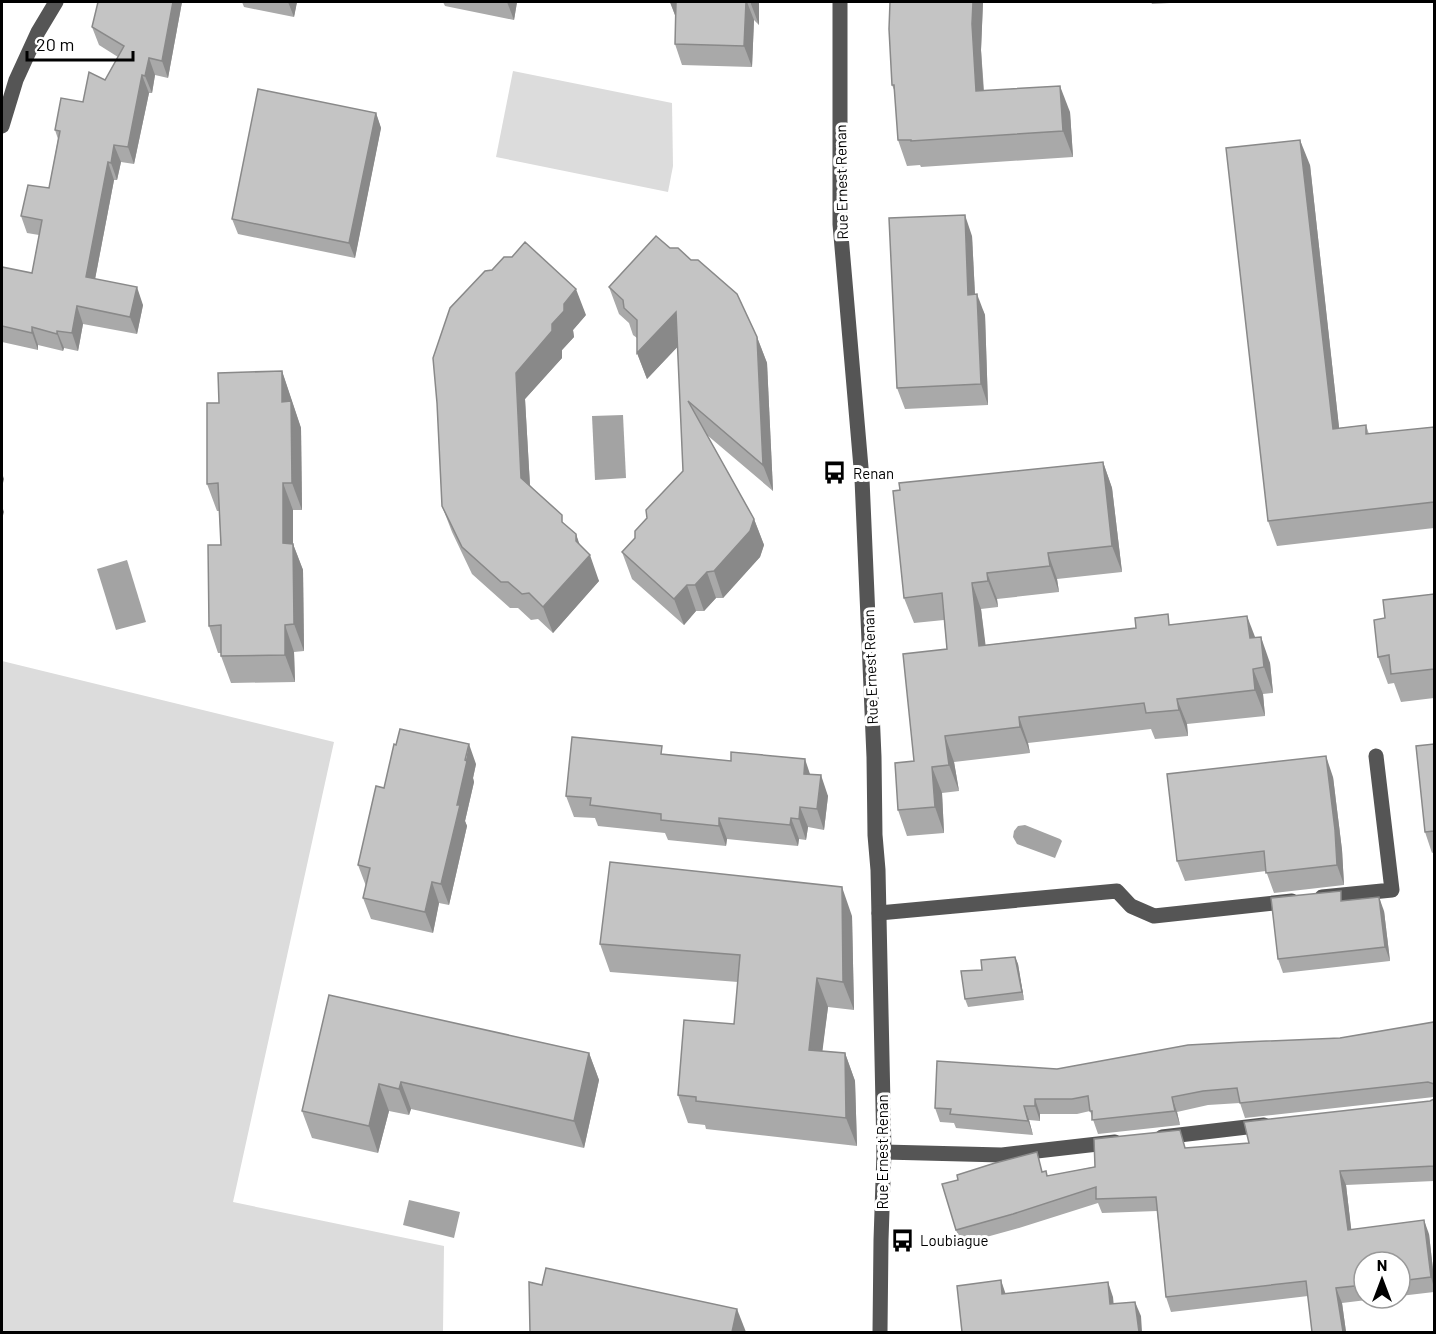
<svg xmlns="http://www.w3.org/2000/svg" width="1436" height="1334" font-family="Barlow,sans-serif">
	<rect width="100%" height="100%" fill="#fff"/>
	<g fill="#dcdcdc">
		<path d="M513,71L672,103L673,166L668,192L496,157Z"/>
		<path d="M2,661L334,742L233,1202L444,1246L443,1332H2Z"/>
	</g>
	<g fill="#a3a3a3">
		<path d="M623,415L626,478L595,480L592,416Z"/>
		<path d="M127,560L146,622L116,630L97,569Z"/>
		<path d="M1025,825L1060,839L1062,841L1055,858L1017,844L1013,837L1014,831L1018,826Z"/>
		<path d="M409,1200L460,1212L454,1238L403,1225Z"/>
	</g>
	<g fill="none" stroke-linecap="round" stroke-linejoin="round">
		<g stroke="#555" stroke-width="15">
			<path d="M840,2V224L862,479L874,757L875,835L878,870L884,1152L881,1240L880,1332"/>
			<path d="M2,126L16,80L38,32L56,2"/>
			<path d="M1322,897L1392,890L1376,756"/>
			<path d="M879,913L1117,891L1131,906L1154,916L1292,901"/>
			<path d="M1162,1137L1264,1125"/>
			<path d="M884,1152L1002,1155L1115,1142"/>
		</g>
	</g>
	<g fill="#a9a9a9">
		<path d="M98,2H182L168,78L155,75L152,93H149L134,164L121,162L117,180H114L95,279L143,305L137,334L83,324L78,351L64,348L63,351L38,345V350L2,342V267L32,273L39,235L27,233L21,216L49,188L58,139L55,130L105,80L118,57L99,45L92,27Z"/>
		<path d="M242,2H297L294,17L244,7Z"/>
		<path d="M443,2H517L514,20L445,6Z"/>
		<path d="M670,2H759V25L754,20L752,67L682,65L675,44V15Z"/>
		<path d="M890,2H983L981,50L984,90L1070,112L1073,157L921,167L920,165L907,166L898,140L895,92L892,85Z"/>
		<path d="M1151,2H1187L1152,4Z"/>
		<path d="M376,113L381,128L355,258L238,234L232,219Z"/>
		<path d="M1310,165L1339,428L1366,425L1369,434L1434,427V528L1277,546L1268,521Z"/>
		<path d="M972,236L975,294L985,315L988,405L905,409L897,388Z"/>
		<path d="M609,287L757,337L767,363L773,491L707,435L754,519L764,545L760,557L723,598H716L704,611H696L684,625L632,579L622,552L635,538L647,518L683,471L678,346L647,379L637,353V338L633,335L629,323L619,314Z"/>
		<path d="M586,315L573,330L574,337L562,350V358L525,399L530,485L566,526L576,534L579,545L599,581L553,633L538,619L531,620L518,608H510L472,574L452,532L442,506L437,403Z"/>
		<path d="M282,371L301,428L302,510H293V544L303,570L304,651L294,652L295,682L231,683L221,656V653H218L209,626L221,545L219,511H217L207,484L219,403Z"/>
		<path d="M1103,462L1112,488L1122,572L1057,579L1059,592L997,599L998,607L981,609L985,645L1172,624L1255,637L1270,663L1273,693L1263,694L1265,716L1187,724L1188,736L1155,739L1151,729L1028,743L1030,753L954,762L959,791L942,793L944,833L907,836L898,810L914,761L947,649L944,620L914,623L904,598Z"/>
		<path d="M1434,594V698L1401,702L1394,683L1388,684L1378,657L1385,618Z"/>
		<path d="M1434,744V852L1432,853L1425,832Z"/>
		<path d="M665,754L810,774L828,796L824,830L808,827L806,840L799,839L798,846L727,839L726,846L668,840L665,833L598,826L595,818L574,817L566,796Z"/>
		<path d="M476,764L473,778L474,782L465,821L467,826L449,905L439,903L433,933L371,919L363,898L366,886L358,865L384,788Z"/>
		<path d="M1333,777L1342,850L1344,885L1274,893L1266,871L1185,881L1177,861Z"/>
		<path d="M1384,911L1390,961L1283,973L1278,959Z"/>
		<path d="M852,916L854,1010L828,1007L822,1051L845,1053L855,1081L857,1146L706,1129L705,1125L688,1123L678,1095L734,1024L738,982L610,972L600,944Z"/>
		<path d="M1015,957L1018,964L1024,1000L968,1007L965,999L982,970Z"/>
		<path d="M329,995L589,1053L599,1080L584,1148L411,1109L409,1115L389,1111L378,1153L312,1138L302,1111Z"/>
		<path d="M1434,1022V1097L1245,1118L1240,1103L1208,1105L1177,1112L1180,1125L1098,1134L1090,1111L1077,1114H1040V1121L1029,1120L1033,1135L956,1128L954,1123L940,1122L935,1108L1057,1069L1340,1038Z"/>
		<path d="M1434,1099V1181L1346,1185L1351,1229L1429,1234L1434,1279V1292L1400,1296V1262H1364V1298H1383L1342,1303L1346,1332H1312L1308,1296L1171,1312L1166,1297L1157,1211L1102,1213L1098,1203L1019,1228L961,1244L956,1230L1043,1171L1048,1176L1187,1148L1249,1143L1430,1101Z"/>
	</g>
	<g fill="#898989">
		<path d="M173,2H182L168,78L162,61Z"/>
		<path d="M288,2H297L294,17Z"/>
		<path d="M507,2H517L514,20Z"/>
		<path d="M670,2H678V23Z"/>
		<path d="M746,2H747L754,20L752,67L744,46Z"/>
		<path d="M751,2H759V25L751,4Z"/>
		<path d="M973,2H983L981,50L985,117L976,91L972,24Z"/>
		<path d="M149,58L155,75L152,93L145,76Z"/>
		<path d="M142,75L149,93L134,164L128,147Z"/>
		<path d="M1060,86L1070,112L1073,157L1063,131Z"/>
		<path d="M376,113L381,128L355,258L349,243Z"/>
		<path d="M1300,140L1310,165L1342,454L1333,429Z"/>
		<path d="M114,145L121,162L117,180L111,163Z"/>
		<path d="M108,162L114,180L92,295L86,277Z"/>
		<path d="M965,215L972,236L976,316L968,295Z"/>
		<path d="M137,287L143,305L137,334L130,317Z"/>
		<path d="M576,289L586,315L573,330L574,337L562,350V358L525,399L531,504L521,478L516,373L552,324L564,304Z"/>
		<path d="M977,294L985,315L988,405L981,384Z"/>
		<path d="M77,306L83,324L78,351L72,333Z"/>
		<path d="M676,312L686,338L647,379L637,353Z"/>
		<path d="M32,327L38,345V350L32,333Z"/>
		<path d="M57,331L64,348L63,351L57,334Z"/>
		<path d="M757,337L767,363L773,491L763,465Z"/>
		<path d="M282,371L301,428L302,510L292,483L282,402Z"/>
		<path d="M1103,462L1112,488L1122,572L1112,546Z"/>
		<path d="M2,473L4,479L2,487Z"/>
		<path d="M283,483L293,510V570L283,543Z"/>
		<path d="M2,506L4,512L2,519Z"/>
		<path d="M754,519L764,545L760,557L723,598L714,571Z"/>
		<path d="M576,534L585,560L590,555L599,581L553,633L543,607L576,541Z"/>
		<path d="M293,544L303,570L304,651L294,624Z"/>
		<path d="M1048,553L1057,579L1059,592L1050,566Z"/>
		<path d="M707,572L716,598L704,611L695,585Z"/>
		<path d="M987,573L997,599L998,607L988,581Z"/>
		<path d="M972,583L981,609L989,672L979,646Z"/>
		<path d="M687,585L696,611L684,625L674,599Z"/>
		<path d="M1247,616L1257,642L1250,638Z"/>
		<path d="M285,625L294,652L295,682L285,655Z"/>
		<path d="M1261,637L1270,663L1273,693L1264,667Z"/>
		<path d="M1253,669L1263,694L1265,716L1255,690Z"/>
		<path d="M1177,699L1187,724L1188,736L1179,710Z"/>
		<path d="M1019,717L1028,743L1030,753L1020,727Z"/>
		<path d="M945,736L954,762L959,791L949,765Z"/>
		<path d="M469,744L476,764L473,778L474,782L465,821L467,826L449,905L441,884Z"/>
		<path d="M1326,756L1333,777L1342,850L1344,885L1337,865Z"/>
		<path d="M805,759L812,780L804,774Z"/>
		<path d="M932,767L942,793L944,833L935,807Z"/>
		<path d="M821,775L828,796L824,830L817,809Z"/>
		<path d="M800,807L808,827L806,840L799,819Z"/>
		<path d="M719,818L727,839L726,846L719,826Z"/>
		<path d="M791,818L799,839L798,846L790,825Z"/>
		<path d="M432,882L439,903L433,933L425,912Z"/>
		<path d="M842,887L852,916L854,1010L843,982Z"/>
		<path d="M1379,897L1384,911L1390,961L1385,947Z"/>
		<path d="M1015,957L1018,964L1024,1000L1022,992Z"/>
		<path d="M817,978L828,1007L819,1078L809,1050Z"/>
		<path d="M589,1053L599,1080L584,1148L574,1121Z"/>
		<path d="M845,1053L855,1081L857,1146L846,1118Z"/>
		<path d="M401,1082L411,1109L409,1115L399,1089Z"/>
		<path d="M379,1084L389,1111L378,1153L369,1126Z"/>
		<path d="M1172,1097L1177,1112L1180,1125L1175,1111Z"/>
		<path d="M1035,1099L1040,1114V1121L1035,1106Z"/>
		<path d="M1024,1106L1029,1120L1033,1135L1028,1121Z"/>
		<path d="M1340,1171L1346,1185L1353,1244L1348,1230Z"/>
		<path d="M1424,1220L1429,1234L1434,1279V1288L1431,1277Z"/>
		<path d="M1001,1280L1006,1295L1002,1294Z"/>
		<path d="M1108,1282L1113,1297L1115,1318L1110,1304Z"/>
		<path d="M1336,1288L1342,1303L1346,1332H1343Z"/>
		<path d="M1135,1302L1141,1316L1142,1332H1139Z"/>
		<path d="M737,1309L746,1332H732Z"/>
	</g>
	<g fill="#c4c4c4" stroke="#898989" stroke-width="1.5">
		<path d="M98,2H173L162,61L149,58L145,76L142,75L128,147L114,145L111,163L108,162L86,277L137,287L130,317L77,306L72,333L57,331V334L32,327V333L2,326V267L32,273L42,220L21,216L28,185L49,188L60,131L55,130L61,98L83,102L89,72L105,80L124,46L92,27Z"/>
		<path d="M676,2H746L744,46L675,44Z"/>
		<path d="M890,2H973L972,24L976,91L1060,86L1063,131L911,141V140H898L894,85H892L889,29Z"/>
		<path d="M258,89L376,113L349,243L232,219Z"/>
		<path d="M1300,140L1333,429L1366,425V434L1434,427V502L1268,521L1226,148Z"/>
		<path d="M965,215L968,295L977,294L981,384L897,388L889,218Z"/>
		<path d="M656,236L670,248H678L691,260H698L737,294L757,337L763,465L688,401L754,519L750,531L714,571L707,572L695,585H687L674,599L622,552L635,538V531L647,518L646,510L683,471L676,312L637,353V320L624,308L623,300L609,287Z"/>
		<path d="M525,242L576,289L564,304V311L552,324V331L516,373L521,478L562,515V522L576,534V541L590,555L543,607L529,593L522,594L508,582H501L462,547L442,506L437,403L433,358L450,308L485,271L492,270L504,257H512Z"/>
		<path d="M282,371V402L291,401L292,483H283V543L293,544L294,624L285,625V655L221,656V625L209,626L208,545H221L218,483L207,484V403H219L218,373Z"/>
		<path d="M1103,462L1112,546L1048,553L1050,566L987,573L988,581L972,583L979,646L1136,628L1135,618L1168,614L1169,625L1247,616L1250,638L1261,637L1264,667L1253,669L1255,690L1177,699L1179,710L1146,713L1144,703L1019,717L1020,727L945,736L949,765L932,767L935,807L898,810L895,763L914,761L903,654L947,649L942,593L904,598L893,491L900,490L899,483Z"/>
		<path d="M1434,594V669L1391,674L1389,655L1378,657L1374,620L1385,618L1383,600Z"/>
		<path d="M400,729L469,744L465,760L467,761L457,805H460L441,884L432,882L425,912L363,898L370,868L358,865L376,786L384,788L394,744L396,745Z"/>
		<path d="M572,737L662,746L661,754L731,761V752L805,759L804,774L821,775L817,809L800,807L799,819L791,818L790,825L719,818V826L661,820V814L590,805L591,798L566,796Z"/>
		<path d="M1434,744V831L1425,832L1416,746Z"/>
		<path d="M1326,756L1335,830L1337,865L1266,873L1264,851L1177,861L1167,774Z"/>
		<path d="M610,862L842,887L843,982L817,978L809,1050L845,1053L846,1118L696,1101V1097L678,1095L684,1020L734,1024L740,955L600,944Z"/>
		<path d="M1341,891V901L1379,897L1385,947L1278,959L1271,898Z"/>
		<path d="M1015,957L1022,992L965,999L961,971L982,970L981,960Z"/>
		<path d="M329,995L589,1053L574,1121L401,1082L399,1089L379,1084L369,1126L302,1111Z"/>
		<path d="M1434,1022V1084L1428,1082L1240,1103L1237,1088L1203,1091L1172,1097L1175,1111L1092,1120V1111H1090L1088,1096L1072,1099H1035V1106H1024L1028,1121L950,1114L951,1109L935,1108L937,1061L1057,1069L1188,1045L1243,1042L1340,1038Z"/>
		<path d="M1434,1099V1166L1340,1171L1348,1230L1424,1220L1431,1277L1400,1281V1262H1364V1285L1336,1288L1343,1332H1312L1306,1281L1166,1297L1156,1197L1096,1199V1187L1013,1214L956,1230L942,1184L958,1180L957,1175L995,1163L1037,1152L1042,1172L1046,1171L1047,1176L1095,1167L1094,1139L1180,1130L1185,1148L1249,1143L1244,1122L1430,1101Z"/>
		<path d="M546,1268L737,1309L732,1332H530L529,1282L542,1285Z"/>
		<path d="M1001,1280L1002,1294L1108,1282L1110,1304L1135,1302L1139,1332H962L957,1286Z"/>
	</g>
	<defs>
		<symbol id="bus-bare" viewBox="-9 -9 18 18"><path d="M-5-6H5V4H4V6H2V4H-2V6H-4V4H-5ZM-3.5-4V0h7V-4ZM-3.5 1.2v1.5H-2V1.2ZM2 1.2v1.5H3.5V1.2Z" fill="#000" stroke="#fff" stroke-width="2.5" paint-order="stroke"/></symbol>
	</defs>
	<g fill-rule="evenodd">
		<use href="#bus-bare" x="818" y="456" width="33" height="33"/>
		<use href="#bus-bare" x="886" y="1224" width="33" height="33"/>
	</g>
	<g text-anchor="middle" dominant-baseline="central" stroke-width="6" stroke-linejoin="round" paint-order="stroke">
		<g font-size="15" fill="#000" stroke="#fff">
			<text transform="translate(841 182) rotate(-91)">Rue Ernest Renan</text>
			<text transform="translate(870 667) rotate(-92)">Rue Ernest Renan</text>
			<text transform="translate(882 1152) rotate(-90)">Rue Ernest Renan</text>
		</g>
		<g font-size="15" fill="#000" stroke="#fff" text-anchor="start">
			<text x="853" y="473">Renan</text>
			<text x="920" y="1240">Loubiague</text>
		</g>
	</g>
	<rect width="1436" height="1334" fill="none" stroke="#000000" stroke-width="6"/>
	<g transform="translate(1382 1280)"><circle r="28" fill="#ffffff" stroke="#999999" stroke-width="1.5"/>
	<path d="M0-4.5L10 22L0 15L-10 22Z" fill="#000000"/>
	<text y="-9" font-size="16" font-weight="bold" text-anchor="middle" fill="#000000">N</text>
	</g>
	<path d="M27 51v9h106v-9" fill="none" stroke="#000000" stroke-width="3"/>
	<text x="36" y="51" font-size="18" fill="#000000" stroke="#ffffff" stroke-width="4.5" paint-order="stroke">20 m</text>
</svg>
